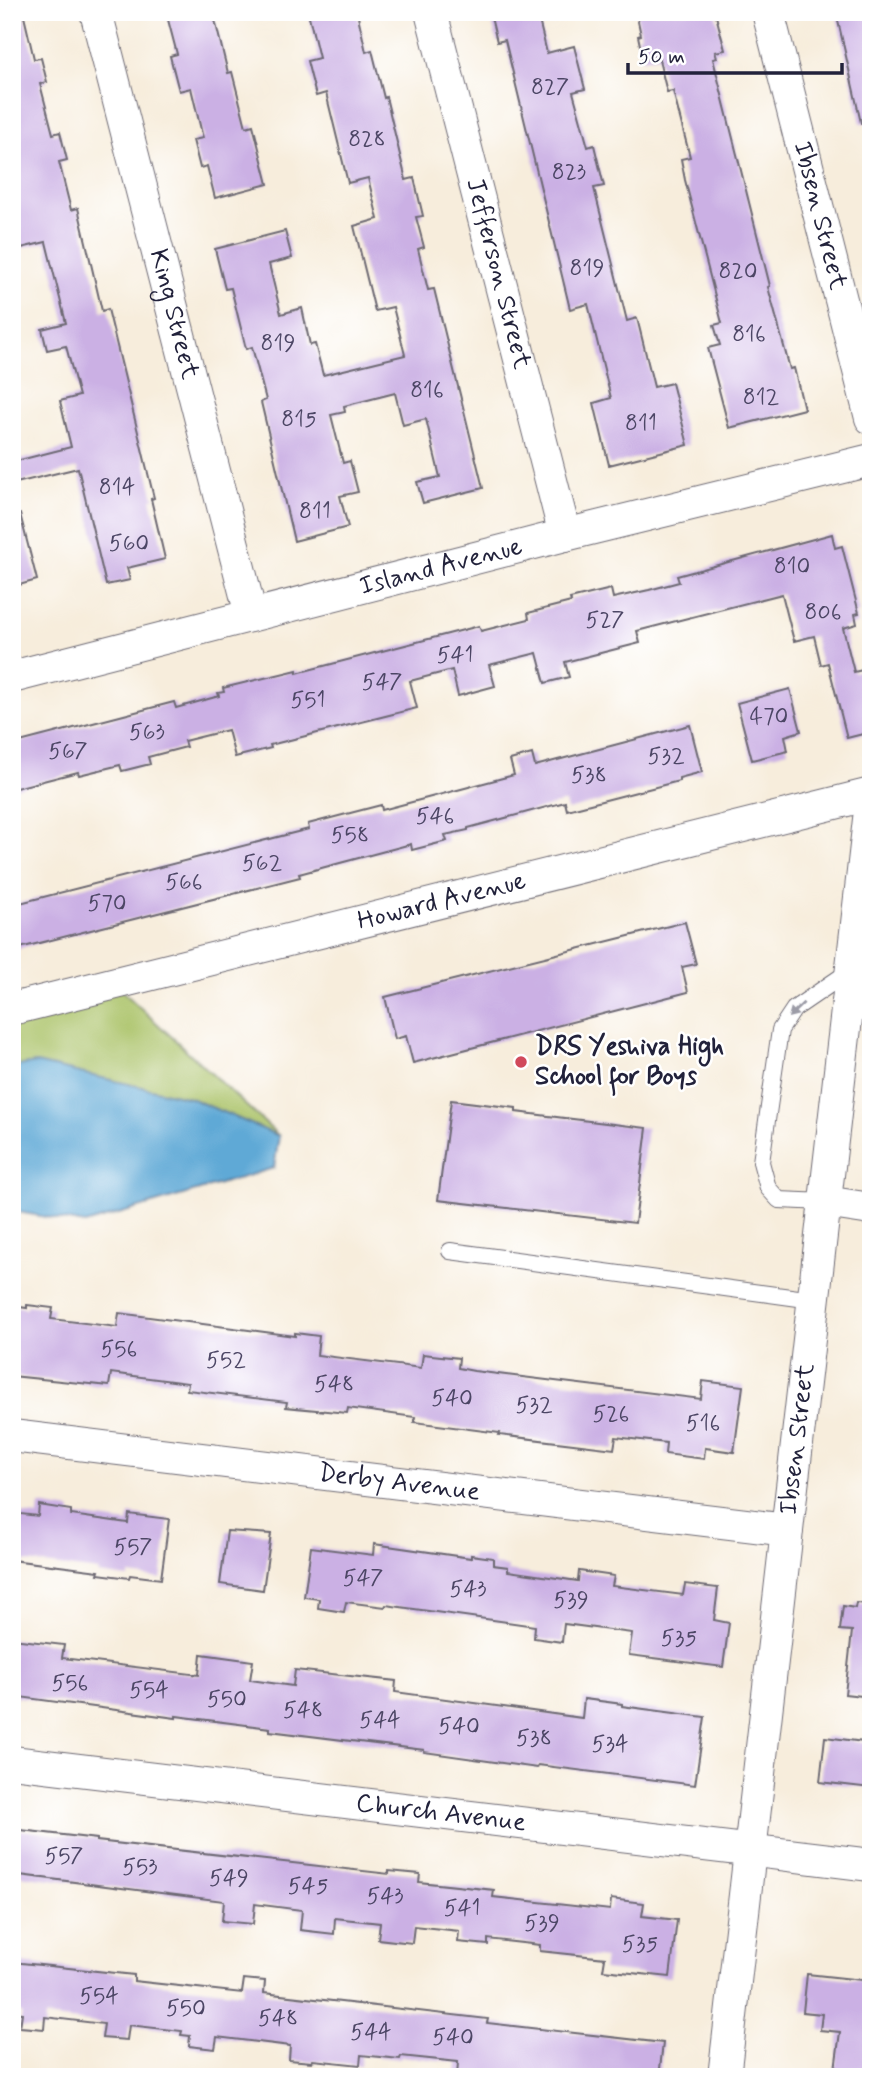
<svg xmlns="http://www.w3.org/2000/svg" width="883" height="2089" font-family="Mynerve,sans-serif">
	<rect width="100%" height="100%" fill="#fff"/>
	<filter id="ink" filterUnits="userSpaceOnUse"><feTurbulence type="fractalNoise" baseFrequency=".0143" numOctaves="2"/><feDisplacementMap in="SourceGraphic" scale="14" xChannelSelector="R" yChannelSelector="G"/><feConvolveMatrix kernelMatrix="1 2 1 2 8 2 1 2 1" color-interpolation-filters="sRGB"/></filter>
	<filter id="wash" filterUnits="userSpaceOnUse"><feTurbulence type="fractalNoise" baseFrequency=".00686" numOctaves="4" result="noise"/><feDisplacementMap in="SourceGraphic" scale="28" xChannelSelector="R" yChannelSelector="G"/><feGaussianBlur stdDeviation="1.57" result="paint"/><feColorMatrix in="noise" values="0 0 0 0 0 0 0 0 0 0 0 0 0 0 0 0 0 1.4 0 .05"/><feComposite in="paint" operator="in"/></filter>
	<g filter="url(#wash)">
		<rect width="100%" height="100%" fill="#f7eddc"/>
		<path fill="#aac267" stroke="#667251" stroke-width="2" d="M120,989L279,1136L190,1098L36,1063L12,1067V1016Z"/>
		<path fill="#5ea9d6" stroke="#406688" stroke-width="2" d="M36,1063L190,1098L279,1136L274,1168L85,1224L12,1211V1067Z"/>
		<g id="blocks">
			<g fill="#cbb0e4">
				<path d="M12,12H23L34,59L41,58L47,82L40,84L53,134L60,132L67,160L59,162L71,210L78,208L102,311L108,309L154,498L151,499L165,559L127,568L130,580L106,585L78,468L12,484V462L71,447L60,401L79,396L66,346L47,350L42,329L66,323L46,242L21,248L12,214Z"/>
				<path d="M166,12H213L228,73L232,72L246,127L253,125L268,184L215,198L207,166L200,168L193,140L203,138L191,88L179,91L170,56L177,54Z"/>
				<path d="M308,12H357L366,52L372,50L384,98L386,97L406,180L414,178L423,216L416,217L424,247L418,249L428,290L434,289L483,488L423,503L417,482L440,477L426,419L403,425L395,393L344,406L345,412L331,415L343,463L350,461L358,492L340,496L348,527L294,541L261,402L266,400L252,347L246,349L231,288L225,289L215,249L285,231L292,258L269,264L281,314L302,308L310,345L315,344L323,375L405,355L393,307L375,311L354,226L378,219L368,178L348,183L326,93L316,96L307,61L319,58Z"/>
				<path d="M496,12H537L547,53L574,46L585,89L573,92L588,147L594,145L604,186L594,188L627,321L637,318L654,387L672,383L688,445L609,465L594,403L611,398L588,304L570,309L505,40L497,42L491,17L497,16Z"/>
				<path d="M636,12H715L725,50L715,52L717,58L713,59L770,286L768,287L790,369L794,368L804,409L729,428L708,348L720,345L714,325L722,323L685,180L681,159L690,157L673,91L667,92L658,56L643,59L638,36L641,35Z"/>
				<path d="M836,12H867L871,27V122L861,123Z"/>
				<path d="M20,514L37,580L12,587V515Z"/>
				<path d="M832,534L835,548L842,546L859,613L855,614L857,624L843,628L854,672L871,668V732L847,738L828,663L821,665L814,636L794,641L782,594L637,631L640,643L565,662L569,677L545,683L537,653L489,665L495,686L458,696L452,670L410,681L417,708L270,745L271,748L235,757L228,730L184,741L186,747L148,757L150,764L122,771L120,765L79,775L78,772L12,789V744L174,702L176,708L219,696L218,693L224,692L223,688L297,670V673L479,626L481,631L529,619L528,613L571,602L570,599L611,589L613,598L649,590L679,582L677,576Z"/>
				<path d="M790,689L801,731L785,736L788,751L752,760L737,703Z"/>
				<path d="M690,725L702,772L679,778V781L567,810L565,802L468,828V830L445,835L447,841L412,850L411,844L299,874L300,877L12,950V905L309,829L308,824L381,805L382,810L514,775L510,760L532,754L535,766Z"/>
				<path d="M685,922L696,964L682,967L688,992L413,1063L406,1036L395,1039L385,997Z"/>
				<path d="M451,1100L516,1108V1112L647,1128L635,1223L438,1200Z"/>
				<path d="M27,1305L53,1308L51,1319L117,1327L119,1313L295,1336V1333L319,1336L317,1355L421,1368L423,1354L459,1358L458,1368L474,1371L701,1399L703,1381L743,1386L734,1452L705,1448L704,1459L665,1454L666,1443L616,1437L614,1449L499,1435L500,1433L414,1422L415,1417L348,1408L347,1413L286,1407L287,1402L187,1390L188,1383L111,1373L109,1386L12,1376V1306L27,1308Z"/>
				<path d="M39,1505L71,1510V1515L128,1523L129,1514L169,1519L161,1579L130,1575L129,1578L98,1574L99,1571L12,1560V1513L38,1516Z"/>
				<path d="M227,1531L271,1534L263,1590L220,1584Z"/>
				<path d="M374,1544L471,1558V1555L493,1558V1565L508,1567V1571L578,1581L579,1571L614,1576L612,1586L683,1595L685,1584L718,1588L714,1620L729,1623L723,1667L629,1655L632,1633L564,1624L562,1642L534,1638L535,1626L386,1605L385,1607L346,1602L344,1612L318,1608L319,1599L304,1597L311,1547L373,1555Z"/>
				<path d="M856,1603L871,1604V1697L845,1694L852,1631L840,1630L843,1606L855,1608Z"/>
				<path d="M12,1639L64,1645L62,1658L199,1675L201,1654L253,1661L250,1680L293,1686L295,1670L396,1681L395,1692L582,1718L584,1699L622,1704V1706L705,1717L695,1785L538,1765L537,1768L424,1752V1750L270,1731V1728L176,1716V1718L12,1696Z"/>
				<path d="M825,1737L871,1743V1788L820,1782Z"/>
				<path d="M12,1829L97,1839V1841L389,1874V1871L420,1874L419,1882L494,1890L493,1897L610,1910L611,1899L644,1903L642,1916L677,1920L670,1977L603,1970L605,1958L540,1951V1945L488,1939V1945L458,1942L459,1931L414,1926L412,1943L378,1939L380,1923L335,1918L334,1934L300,1930L302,1910L255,1904L253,1924L222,1921L224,1901L12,1874Z"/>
				<path d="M12,1962L134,1975V1981L242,1993L244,1979L265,1981L264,1993L488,2019L487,2023L663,2043L659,2077H562L528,2073V2077H457L458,2062L401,2056L400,2059L361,2055L360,2065L313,2060L312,2062L289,2060L290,2046L217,2037L215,2049L189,2046L190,2036L181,2035L182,2031L129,2025L127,2040L102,2038L104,2024L45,2017L44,2029L20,2027L22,2013L12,2012Z"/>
				<path d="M807,1974L871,1981V2077H834L840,2032L820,2030L822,2014L803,2012Z"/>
			</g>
		</g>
	</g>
	<g filter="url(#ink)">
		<use href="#blocks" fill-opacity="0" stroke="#6d6973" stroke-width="2"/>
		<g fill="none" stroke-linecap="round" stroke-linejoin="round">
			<defs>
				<g id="lane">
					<path d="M825,1202L779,1200L768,1188L761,1162L780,1030L794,1009L851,970"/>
					<path d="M450,1251L813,1300"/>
				</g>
				<g id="street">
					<path id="s1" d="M96,12L251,615"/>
					<path id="s2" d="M431,12L565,535"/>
					<path id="s3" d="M768,12L871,418"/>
					<path id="s4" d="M12,677L565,535L871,460"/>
					<path id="s5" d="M12,1009L871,794"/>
					<path d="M825,1202L871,1209"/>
					<path id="s6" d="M12,1436L787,1530"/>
					<path id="s7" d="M12,1762L871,1865"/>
					<path id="s8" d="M724,2077L871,802"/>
				</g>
			</defs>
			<use href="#lane" stroke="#6d6973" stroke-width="18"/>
			<use href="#street" stroke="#6d6973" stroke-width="34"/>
			<use href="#lane" stroke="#fff" stroke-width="16"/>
			<use href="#street" stroke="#fff" stroke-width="32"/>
		</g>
		<defs><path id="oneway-solid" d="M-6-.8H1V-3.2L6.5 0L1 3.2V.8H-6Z" transform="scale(1.75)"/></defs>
		<use fill="#9c9ca7" href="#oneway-solid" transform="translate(796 1010) rotate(136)"/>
	</g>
	<circle fill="#d1495b" stroke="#fff" stroke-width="2.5" cx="521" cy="1062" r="7"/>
	<g text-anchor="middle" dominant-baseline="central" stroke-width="5" stroke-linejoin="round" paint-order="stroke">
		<g font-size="23" fill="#4c4665">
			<text x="550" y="88">827</text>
			<text x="367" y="140">828</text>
			<text x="569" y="173">823</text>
			<text x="587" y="269">819</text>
			<text x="738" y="272">820</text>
			<text x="749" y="335">816</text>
			<text x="278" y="344">819</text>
			<text x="427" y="391">816</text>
			<text x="761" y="398">812</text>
			<text x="299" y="420">815</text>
			<text x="641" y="424">811</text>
			<text x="117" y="488">814</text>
			<text x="315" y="512">811</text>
			<text x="129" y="544">560</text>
			<text x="792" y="567">810</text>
			<text x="823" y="613">806</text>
			<text x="605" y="621">527</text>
			<text x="455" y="656">541</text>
			<text x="382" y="683">547</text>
			<text x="308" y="701">551</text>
			<text x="769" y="717">470</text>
			<text x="147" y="733">563</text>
			<text x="68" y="752">567</text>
			<text x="666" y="757">532</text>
			<text x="589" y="776">538</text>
			<text x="435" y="817">546</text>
			<text x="350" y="836">558</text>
			<text x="262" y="864">562</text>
			<text x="184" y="883">566</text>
			<text x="107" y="904">570</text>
			<text x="119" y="1350">556</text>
			<text x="226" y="1361">552</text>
			<text x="334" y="1385">548</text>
			<text x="452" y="1399">540</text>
			<text x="534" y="1406">532</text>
			<text x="611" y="1415">526</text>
			<text x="703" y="1424">516</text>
			<text x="133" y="1548">557</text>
			<text x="363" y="1579">547</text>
			<text x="468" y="1590">543</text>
			<text x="571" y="1601">539</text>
			<text x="679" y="1639">535</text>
			<text x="70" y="1684">556</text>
			<text x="149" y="1691">554</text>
			<text x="227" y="1700">550</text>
			<text x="303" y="1711">548</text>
			<text x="380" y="1721">544</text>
			<text x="459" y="1727">540</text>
			<text x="534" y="1739">538</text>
			<text x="610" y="1745">534</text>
			<text x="64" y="1857">557</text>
			<text x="140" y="1868">553</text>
			<text x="229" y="1879">549</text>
			<text x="308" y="1887">545</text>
			<text x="385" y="1897">543</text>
			<text x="462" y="1909">541</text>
			<text x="542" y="1924">539</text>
			<text x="640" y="1945">535</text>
			<text x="99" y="1997">554</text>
			<text x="186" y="2009">550</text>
			<text x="278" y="2019">548</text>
			<text x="371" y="2033">544</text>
			<text x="453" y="2038">540</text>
		</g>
		<g font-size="26" fill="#22223b" stroke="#fff">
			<text stroke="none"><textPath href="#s3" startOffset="210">Ibsen Street</textPath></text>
			<text stroke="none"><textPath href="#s2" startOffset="270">Jefferson Street</textPath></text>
			<text stroke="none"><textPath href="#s1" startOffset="312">King Street</textPath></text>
			<text stroke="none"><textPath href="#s4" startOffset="443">Island Avenue</textPath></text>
			<text stroke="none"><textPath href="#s5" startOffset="443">Howard Avenue</textPath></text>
			<text stroke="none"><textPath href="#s8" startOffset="642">Ibsen Street</textPath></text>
			<text stroke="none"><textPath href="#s6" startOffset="390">Derby Avenue</textPath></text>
			<text stroke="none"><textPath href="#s7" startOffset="432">Church Avenue</textPath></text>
		</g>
		<g font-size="26" font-weight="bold" fill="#22223b" stroke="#fff" text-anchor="start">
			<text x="535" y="1047">DRS Yeshiva High<tspan x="535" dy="30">School for Boys</tspan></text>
		</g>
	</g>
	<rect width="883" height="2089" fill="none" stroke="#fff" stroke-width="42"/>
	<path d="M628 63v10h214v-10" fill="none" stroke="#22223b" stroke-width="3.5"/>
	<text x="638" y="63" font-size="21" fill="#22223b" stroke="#ffffff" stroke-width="5" paint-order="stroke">50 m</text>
</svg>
